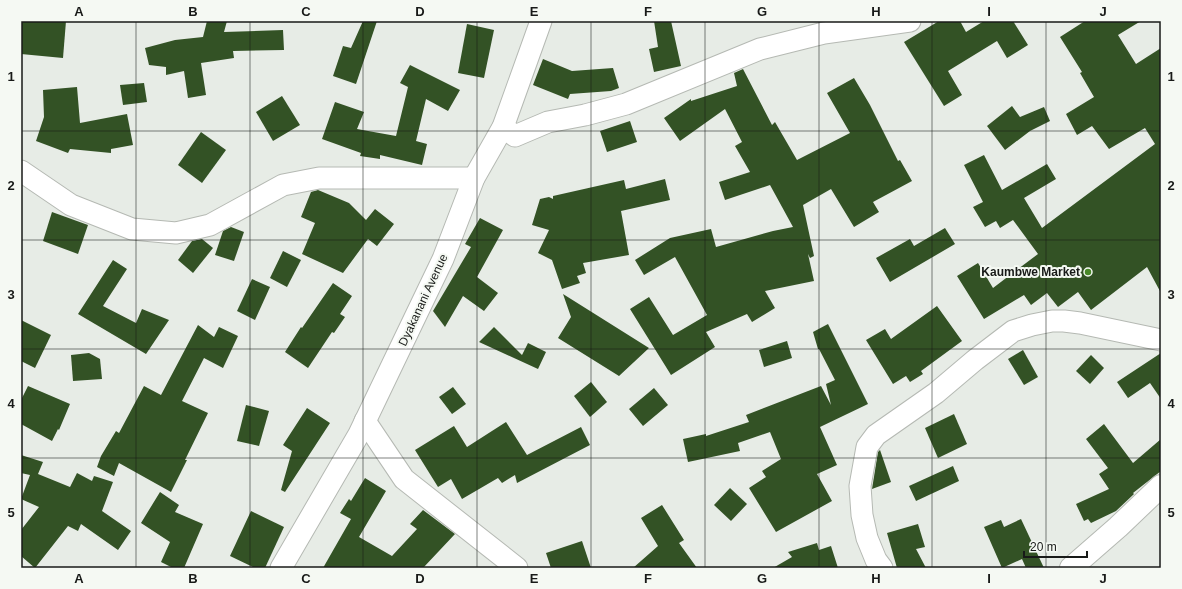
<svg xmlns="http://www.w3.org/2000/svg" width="1182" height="589" font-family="Arial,sans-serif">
	<rect width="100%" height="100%" fill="#e7ece6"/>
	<g fill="#335225">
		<path d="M21,21H66L63,58L21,54Z"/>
		<path d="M207,21H227L224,32L283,30L284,50L233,51L234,58L201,63L206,95L188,98L184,71L166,75V67L149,65L145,48L175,40L203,37Z"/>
		<path d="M363,21H377L356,84L333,76L343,46L351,48Z"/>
		<path d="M654,21H671L681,66L654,72L649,49L658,47Z"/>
		<path d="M939,21H960L966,32L984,21H1013L1028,45L1007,58L997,41L948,71L962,95L944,106L904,42Z"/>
		<path d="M1085,21H1141L1118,35L1136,64L1161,48V293L1147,267L1091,310L1078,292L1058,307L1047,293L1031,305L1024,295L984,319L957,276L978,263L993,288L1038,254L1013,220L1000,228L996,221L985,227L973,207L983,202L964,165L984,155L1002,190L1047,164L1056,179L1024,198L1042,228L1155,144L1145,128L1109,149L1092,126L1077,135L1066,114L1094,97L1080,73L1082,72L1060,37Z"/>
		<path d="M467,24L494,30L484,78L458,73Z"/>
		<path d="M543,59L572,71L613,68L619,88L611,91L570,94L568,99L533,85Z"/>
		<path d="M410,65L460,90L448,111L426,99L416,141L427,144L422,165L380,155V159L360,156L361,153L322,139L335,102L364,112L357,129L396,136L408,87L400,83Z"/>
		<path d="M743,69L772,125L775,122L797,160L850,133L827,93L854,78L870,105L898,161L900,160L912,181L873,202L879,212L854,227L831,189L803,205L814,256L810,258L808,254L814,281L765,291L775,308L752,322L747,314L706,332L715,347L671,375L630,309L649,297L673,335L707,315L675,257L644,275L635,260L670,238L711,229L716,247L773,231L793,227L770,185L725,200L719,182L750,172L735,146L742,142L725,109L680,141L664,118L691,99V101L737,86L734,73Z"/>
		<path d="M144,83L147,102L123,105L120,85Z"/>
		<path d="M77,87L80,123L127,114L133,145L111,149V153L70,149L68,153L36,141L44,117L43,90Z"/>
		<path d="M282,96L300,125L273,141L256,112Z"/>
		<path d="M1012,106L1020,117L1044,107L1050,121L1030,131L1005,150L987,126Z"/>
		<path d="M630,121L637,142L607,152L600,131Z"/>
		<path d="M201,132L226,150L202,183L178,165Z"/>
		<path d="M665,179L670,200L621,211L629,255L583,263L586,273L577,276L580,283L562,289L552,260L538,253L549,230L532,225L540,199L549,197L553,199V196L624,180L626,189Z"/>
		<path d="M318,190L349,203L366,220L375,209L394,224L377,246L368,239L343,273L302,254L315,223L301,217L311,192Z"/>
		<path d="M52,212L88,225L78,254L43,241Z"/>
		<path d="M480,218L503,230L477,277L498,293L484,311L463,296L445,327L433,311L471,247L465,244Z"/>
		<path d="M231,227L244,232L234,261L215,255L223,231Z"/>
		<path d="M945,228L955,244L890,282L876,258L910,239L914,246Z"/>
		<path d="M202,239L213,248L193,273L178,260L192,241Z"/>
		<path d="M283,251L301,260L287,287L270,278Z"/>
		<path d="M113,260L127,269L103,306L136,323L142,309L169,320L146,354L78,314Z"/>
		<path d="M252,279L270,287L255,320L237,311Z"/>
		<path d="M333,283L352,296L340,314L345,317L334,333L332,332L308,368L285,352L301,327L302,328Z"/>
		<path d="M563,294L649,348L619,376L558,338L571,317Z"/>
		<path d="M937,306L962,341L921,371L923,374L910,382L906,376L893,384L866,340L885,329L891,339Z"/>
		<path d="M21,320L51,335L35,368L21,361Z"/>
		<path d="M828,324L868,404L820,427L837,465L817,474L832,501L776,532L749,488L766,477L762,471L781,459L770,432L738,443L740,451L688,462L683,439L706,434V436L749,422L746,415L821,386L831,405L826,384L835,380L819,349H818L813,332Z"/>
		<path d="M198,325L214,337L219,327L238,336L223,368L204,358L182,401L208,413L185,460H187L171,492L119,463L114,476L97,467L101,456L116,431L119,433L144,386L161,395Z"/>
		<path d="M494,327L522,355L528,343L546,352L538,369L479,342Z"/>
		<path d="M787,341L792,358L764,367L759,350Z"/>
		<path d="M1023,350L1038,377L1024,385L1008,359Z"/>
		<path d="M89,353L100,359L102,379L73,381L71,355Z"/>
		<path d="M1161,353V399L1150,383L1128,398L1117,382Z"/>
		<path d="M1091,355L1104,368L1090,384L1076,371Z"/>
		<path d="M591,382L607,402L590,417L574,396Z"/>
		<path d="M28,386L70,404L59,430L58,429L52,441L21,424V400Z"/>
		<path d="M453,387L466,404L452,414L439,397Z"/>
		<path d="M654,388L668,405L643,426L629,409Z"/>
		<path d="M246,405L269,411L259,446L237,441Z"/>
		<path d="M307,408L330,423L285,492L281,490L292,451L283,445Z"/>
		<path d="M954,414L967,444L938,458L925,428Z"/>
		<path d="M506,422L527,455L581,427L590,445L517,483L515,475L502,483L498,478L462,499L451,479L438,487L415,450L454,426L467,447Z"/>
		<path d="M1104,424L1133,463L1161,439V471L1133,493L1134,494L1116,511L1091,523L1088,519L1084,521L1076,504L1109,489L1099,474L1108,468L1086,439Z"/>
		<path d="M880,450L891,482L872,489L878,452Z"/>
		<path d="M21,455L43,462L38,474L70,487L77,473L92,481L94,476L113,482L102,511L131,531L118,550L81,524L78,531L68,526L35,568L21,556V530L39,507L21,499L30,475L21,473Z"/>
		<path d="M953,466L959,481L916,501L909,486Z"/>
		<path d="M365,478L386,491L359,537L392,556L417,529L410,524L423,510L455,534L423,568H323L351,519L340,513L349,499L351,501Z"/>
		<path d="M730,488L747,504L731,521L714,505Z"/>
		<path d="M160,492L179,505L175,512L203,524L184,568H173L161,562L170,542L141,523Z"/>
		<path d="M662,505L684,540L679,543L697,568H633L658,546L641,518Z"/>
		<path d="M251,511L284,527L265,568H255L230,556Z"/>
		<path d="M1021,519L1044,568H1026L1022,559L1002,568L984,527L1001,520L1004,527Z"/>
		<path d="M918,524L925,547L916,549L926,568H897L887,533Z"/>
		<path d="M582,541L591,568H551L546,553Z"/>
		<path d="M817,543L819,550L831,546L838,568H773L792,557L788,552Z"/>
	</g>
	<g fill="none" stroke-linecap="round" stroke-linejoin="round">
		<defs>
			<g id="minor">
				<path d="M503,127L515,136L548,122L585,115L626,104L760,49L824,33L910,21"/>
				<path d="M21,171L71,205L132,229L176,233L210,225L283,185L319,178H474"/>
				<path d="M365,421L404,479L517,568"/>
				<path d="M281,568L359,434L443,259L474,178L503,127L541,21"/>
				<path d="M882,568L876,560L867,538L862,515L860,486L867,447L876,435L936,393L975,360L1013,331L1032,325L1052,321H1064L1080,323L1161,340"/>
			</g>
			<path id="tertiary" d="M1071,568L1118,527L1161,486"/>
		</defs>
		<use href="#minor" stroke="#b5b9b3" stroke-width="23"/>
		<use href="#tertiary" stroke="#b5b9b3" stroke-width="24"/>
		<use href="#minor" stroke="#fff" stroke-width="21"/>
		<use href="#tertiary" stroke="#fff" stroke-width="22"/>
	</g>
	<path fill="none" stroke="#181a18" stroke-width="1" stroke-opacity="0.55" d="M136,21V568M250,21V568M363,21V568M477,21V568M591,21V568M705,21V568M819,21V568M932,21V568M1046,21V568M21,131H1161M21,240H1161M21,349H1161M21,458H1161"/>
	<circle fill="#488727" stroke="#f5f9f3" stroke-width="1.5" cx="1088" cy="272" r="4"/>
	<g text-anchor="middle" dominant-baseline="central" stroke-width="4" stroke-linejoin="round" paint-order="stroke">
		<g font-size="12" font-weight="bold" fill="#181a18" stroke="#f5f9f3" text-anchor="end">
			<text x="1080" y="272">Kaumbwe Market</text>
		</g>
		<g font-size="12" fill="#181a18" stroke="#f5f9f3">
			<text transform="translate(423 300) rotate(-65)">Dyakanani Avenue</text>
		</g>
	</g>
	<rect width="1182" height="589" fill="none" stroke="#f5f9f3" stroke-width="44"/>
	<path d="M1024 551v6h63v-6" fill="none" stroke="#181a18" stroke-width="2"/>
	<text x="1030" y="551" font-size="12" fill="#181a18" stroke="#f5f9f3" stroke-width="3" paint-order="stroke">20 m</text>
	<rect x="22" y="22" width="1138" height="545" fill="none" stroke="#181a18" stroke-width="1.5"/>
	<g font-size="13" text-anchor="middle" font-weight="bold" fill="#181a18">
		<text x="79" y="16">A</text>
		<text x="193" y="16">B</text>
		<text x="306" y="16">C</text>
		<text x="420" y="16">D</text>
		<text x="534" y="16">E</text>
		<text x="648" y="16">F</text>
		<text x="762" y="16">G</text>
		<text x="876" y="16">H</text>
		<text x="989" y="16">I</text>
		<text x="1103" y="16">J</text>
		<text x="11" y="81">1</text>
		<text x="1171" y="81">1</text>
		<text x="11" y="190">2</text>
		<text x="1171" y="190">2</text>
		<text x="11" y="299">3</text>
		<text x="1171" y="299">3</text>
		<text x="11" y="408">4</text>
		<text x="1171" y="408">4</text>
		<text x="11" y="517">5</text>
		<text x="1171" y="517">5</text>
		<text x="79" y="583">A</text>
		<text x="193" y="583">B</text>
		<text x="306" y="583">C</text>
		<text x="420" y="583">D</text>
		<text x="534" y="583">E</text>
		<text x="648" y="583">F</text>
		<text x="762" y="583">G</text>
		<text x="876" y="583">H</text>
		<text x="989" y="583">I</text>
		<text x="1103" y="583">J</text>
	</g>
</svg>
